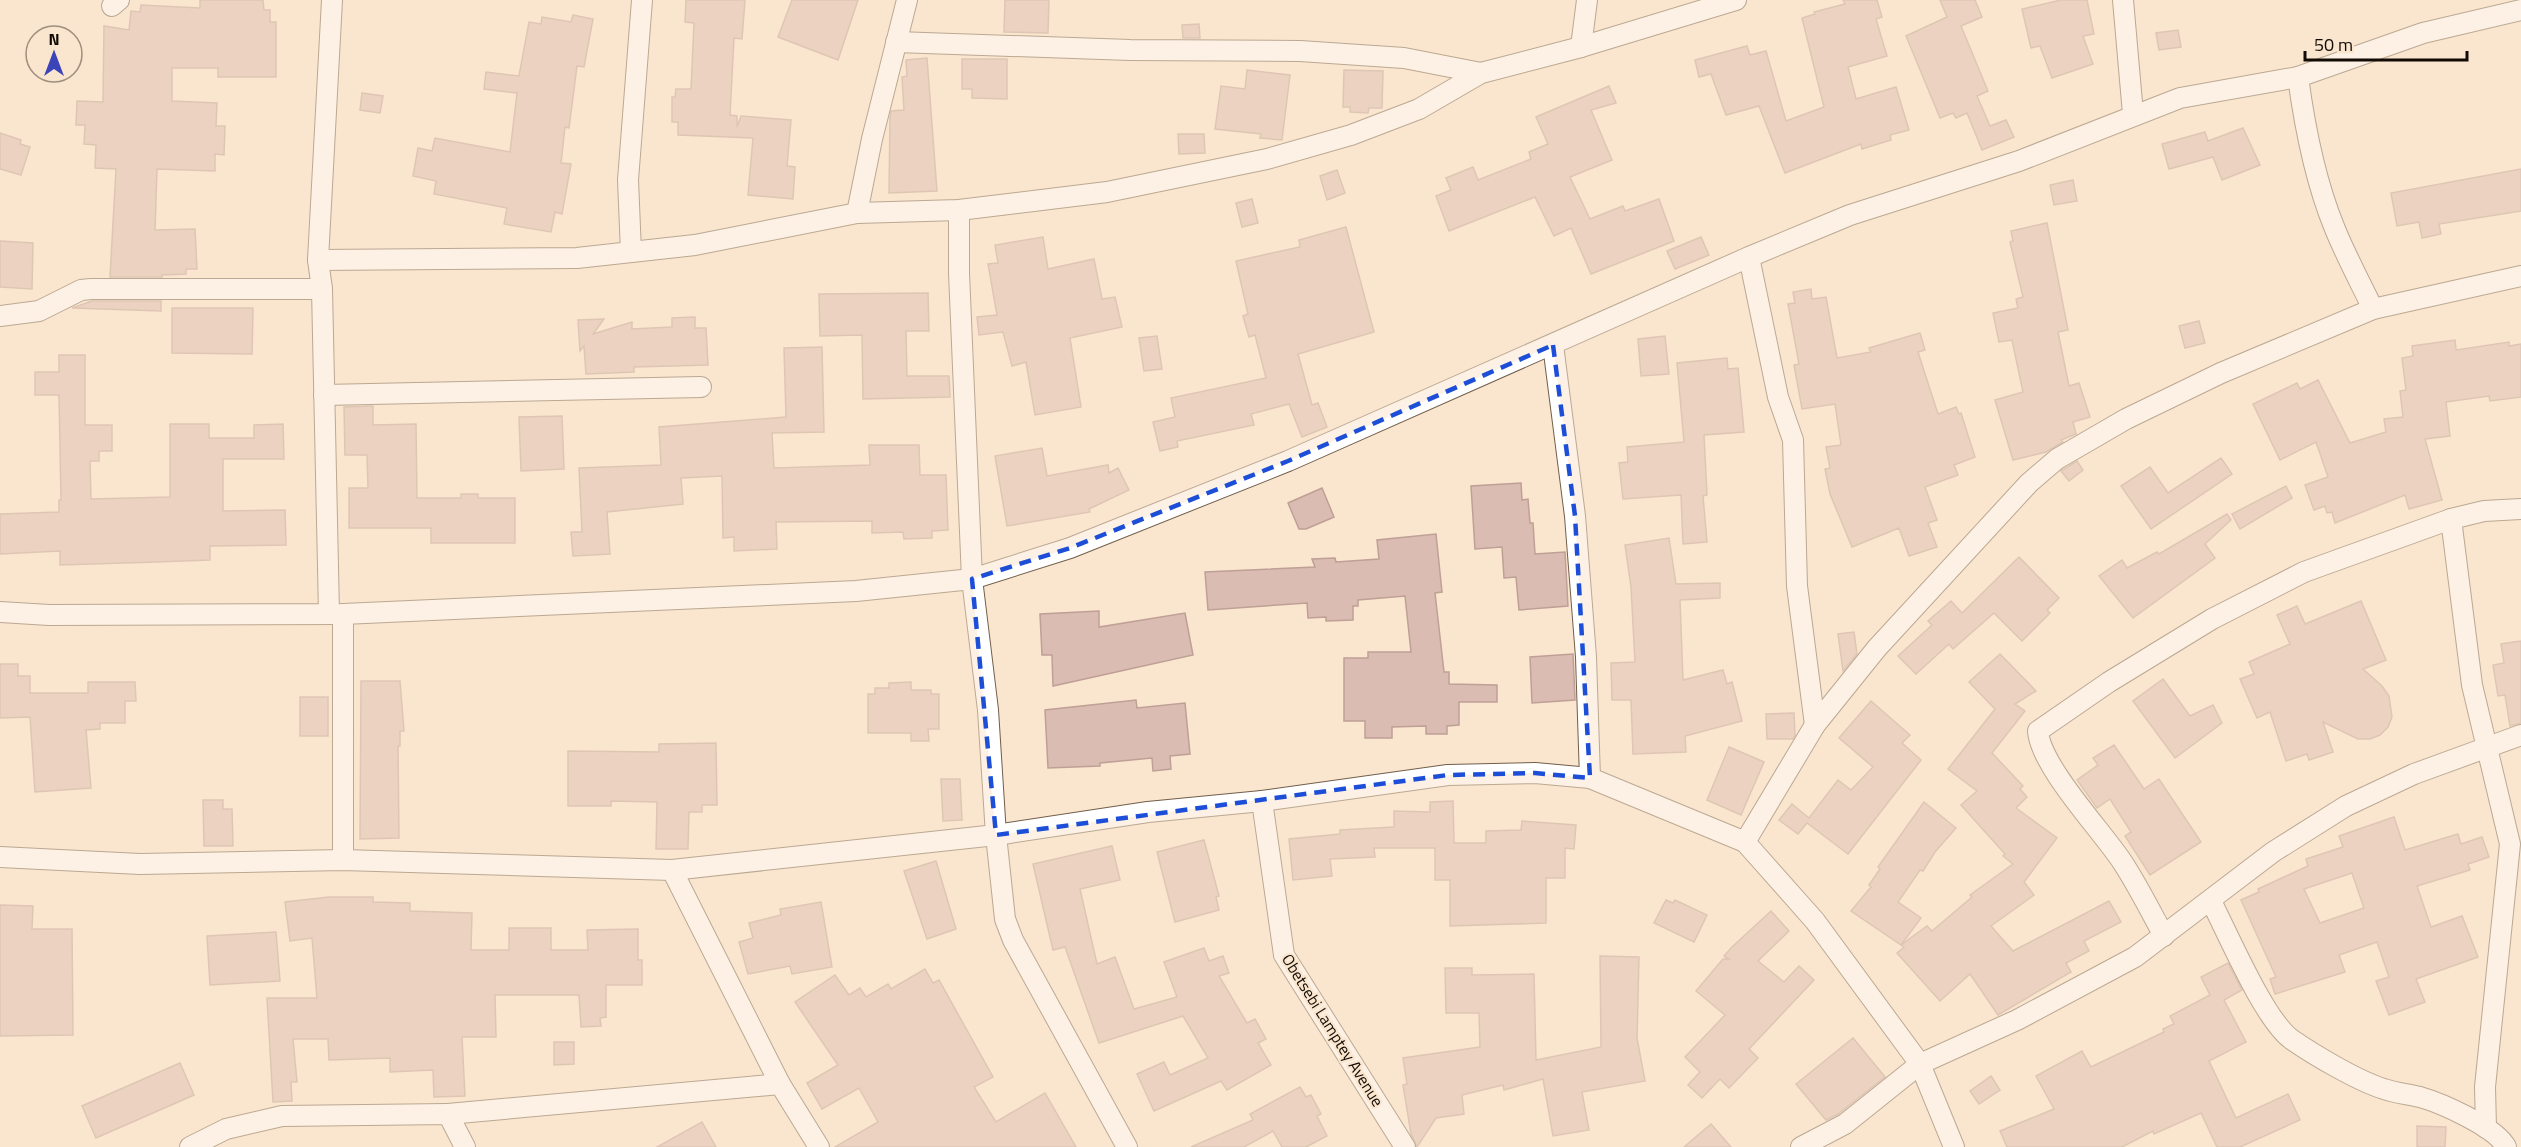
<svg xmlns="http://www.w3.org/2000/svg" width="2521" height="1147" font-family="'Titillium Web',sans-serif">
	<rect width="100%" height="100%" fill="#fae5ce"/>
	<g fill="#dbbcb2" stroke="#bea096" stroke-width="1.5" fill-rule="evenodd">
		<path d="M200,0H263L264,10H270V22H276V77H218V68H172V101L217,103L216,126H225L224,155L215,154V171L157,169L155,230L195,229L197,269H186V274L162,275V277H110L116,169L95,168L96,145L84,144L85,125H76L77,101L103,102L104,26L129,30L131,11L140,12L141,5L200,8Z"/>
		<path d="M686,0H745L742,39L734,38L730,115L737,116V127L741,116L791,120L787,166L795,167L793,199L748,195L753,138L678,135V122H672V97H675L676,89H691L694,23L685,22Z"/>
		<path d="M792,0H858L838,60L778,37Z"/>
		<path d="M1005,0H1049L1048,33L1004,32Z"/>
		<path d="M1843,0H1877L1882,17L1876,19L1887,56L1848,67L1856,99L1896,87L1909,130L1890,135L1891,140L1862,149L1861,144L1785,173L1759,106L1726,115L1711,74L1699,77L1695,60L1747,46L1750,55L1766,51L1786,121L1824,107L1802,18L1815,14L1814,12L1845,4Z"/>
		<path d="M1940,0H1975L1982,17L1961,26L1988,91L1977,96L1990,126L2006,120L2014,137L1982,150L1967,113L1956,118L1953,113L1940,118L1906,36L1947,17Z"/>
		<path d="M2061,0H2087L2094,34L2083,36L2093,64L2052,78L2040,46L2031,48L2022,9Z"/>
		<path d="M573,15L593,19L584,67L577,66L569,128L565,127L561,163L571,164L562,214L555,212L551,232L504,224L507,208L434,194L436,181L413,176L418,148L432,151L435,138L510,152L517,93L484,89L486,72L519,76L529,22L541,24L542,17L571,22Z"/>
		<path d="M1199,24L1200,38H1183L1182,25Z"/>
		<path d="M2178,30L2181,47L2159,50L2156,33Z"/>
		<path d="M927,58L937,191L889,193L890,118L891,111L904,110L902,77L907,76L906,60Z"/>
		<path d="M962,59H1007V99L972,98V89H962Z"/>
		<path d="M1247,70L1290,75L1282,140L1260,138L1261,134L1215,129L1221,86L1245,89Z"/>
		<path d="M1344,70L1383,71L1382,108H1369L1368,113L1350,112V107H1343Z"/>
		<path d="M1609,86L1616,103L1591,110L1612,160L1570,177L1590,219L1623,206L1625,211L1659,199L1674,241L1591,274L1571,228L1554,236L1535,197L1449,231L1436,196L1451,190L1446,178L1473,167L1478,180L1531,159L1529,152L1548,144L1536,117Z"/>
		<path d="M362,93L383,96L380,113L360,110Z"/>
		<path d="M2243,128L2260,165L2222,180L2213,157L2169,169L2162,144L2205,132L2208,141Z"/>
		<path d="M0,133L21,140L20,144L30,147L21,175L0,169Z"/>
		<path d="M1178,134H1204L1205,153L1179,154Z"/>
		<path d="M2521,169V211L2439,224L2441,234L2422,238L2419,222L2397,226L2391,193Z"/>
		<path d="M1337,170L1345,193L1327,200L1320,176Z"/>
		<path d="M2073,180L2077,201L2054,205L2050,185Z"/>
		<path d="M1252,199L1258,223L1242,227L1236,203Z"/>
		<path d="M2047,223L2068,330L2058,332L2069,386L2079,383L2090,417L2073,422L2076,434L2061,440L2063,442L2046,452L2013,460L1995,400L2023,392L2012,340L1999,342L1993,313L2018,308L2016,299L2023,297L2010,242L2013,241L2011,231Z"/>
		<path d="M1346,227L1374,332L1298,354L1312,405L1318,403L1327,427L1302,437L1289,404L1251,414L1254,425L1177,441L1178,447L1160,451L1153,422L1175,417L1171,398L1266,378L1255,335L1249,337L1243,316L1248,314L1236,261L1300,247L1299,240Z"/>
		<path d="M1043,237L1048,269L1094,259L1102,299L1115,297L1122,327L1070,338L1081,407L1035,415L1026,362L1012,366L1003,332L979,335L977,317L997,315L988,264L998,263L995,245Z"/>
		<path d="M1701,237L1709,255L1675,269L1667,251Z"/>
		<path d="M0,241L33,243L32,289L0,287Z"/>
		<path d="M1811,289L1812,299L1826,297L1837,358L1871,352L1869,348L1920,333L1925,350L1918,352L1938,414L1956,407L1959,414L1961,413L1975,457L1954,465L1958,475L1925,487L1937,520L1928,523L1937,547L1909,556L1899,528L1852,547L1830,494L1825,469L1830,468L1826,447L1841,445L1835,404L1802,409L1794,365L1799,364L1788,304L1795,303L1793,292Z"/>
		<path d="M928,293L929,331H906L907,376H949L950,397L863,399L862,335L820,336L819,294Z"/>
		<path d="M92,301H161V311L72,308Z"/>
		<path d="M172,308H253L252,354L172,353Z"/>
		<path d="M695,317V328H706L708,365L634,367V372L586,374L584,346L580,351L578,320L604,319L593,334L632,322V329L672,327V318Z"/>
		<path d="M2199,321L2205,343L2185,348L2179,326Z"/>
		<path d="M1157,336L1162,369L1144,371L1139,338Z"/>
		<path d="M1665,336L1669,374L1641,376L1638,339Z"/>
		<path d="M2455,340L2456,350L2509,342V346L2521,344V397L2490,401L2489,396L2446,402L2450,436L2425,439L2442,500L2409,509L2405,495L2335,523L2332,512L2327,513L2325,506L2314,510L2305,485L2328,477L2316,442L2280,460L2253,404L2297,383L2300,389L2318,380L2350,443L2386,432L2384,419L2403,417L2400,391L2406,390L2402,358L2413,356L2412,346Z"/>
		<path d="M822,347L824,432L772,433L774,468L870,465L869,445H919L920,475H946L948,530L932,531V538L904,539L903,532L872,533V521L776,522L777,549L734,551V537L723,538L722,476L681,478L683,504L607,512L610,554L573,556L571,532H582L579,468L661,465L659,427L786,417L784,348Z"/>
		<path d="M59,355H85V425H112V451H99V461H90L91,499L170,497V424H209V438H254V425L283,424L284,459H223V511L285,510L286,545L210,546V560L157,562L60,565V551L0,554V514L59,512V500H61L59,395H35V372H59Z"/>
		<path d="M1727,358L1728,369L1738,368L1744,432L1704,435L1707,495L1703,496L1707,542L1683,544L1681,495L1623,499L1619,463L1628,462L1627,447L1684,442L1677,363Z"/>
		<path d="M373,406V425L416,424L417,498H461V494H478V498H515V543H431V528H349V488H368L367,455H345L344,407Z"/>
		<path d="M562,416L564,469L521,471L519,417Z"/>
		<path d="M1042,448L1047,476L1108,465L1109,473L1118,468L1129,490L1089,509L1090,512L1007,526L995,456Z"/>
		<path d="M2221,458L2232,474L2151,529L2121,486L2150,467L2168,493Z"/>
		<path d="M2077,461L2083,470L2069,481L2061,471Z"/>
		<path d="M1521,483L1522,500L1528,499L1530,523H1533L1535,554L1565,552L1568,606L1519,610L1516,577L1504,578L1502,547L1475,549L1471,486Z"/>
		<path d="M2286,486L2292,498L2240,529L2232,514Z"/>
		<path d="M1322,488L1334,517L1306,529H1299L1288,503Z"/>
		<path d="M2227,514L2231,520L2205,544L2215,558L2133,618L2099,576L2122,560L2127,568L2157,552L2159,554Z"/>
		<path d="M1436,534L1442,592L1435,593L1444,672H1449V684L1497,685V702H1459V725L1447,726V734H1426V726L1392,727V738H1365V721H1344V658H1368V652H1411L1405,596L1358,600V606H1353V620L1326,621V617L1308,618L1307,603L1208,610L1205,572L1315,567L1312,559L1335,558L1336,562L1379,559L1377,540Z"/>
		<path d="M1669,538L1676,584L1720,583V598L1680,600L1683,680L1723,670L1727,684L1732,682L1742,721L1685,736L1686,752L1633,754L1631,700H1612L1611,663L1635,662L1631,587L1625,545Z"/>
		<path d="M2019,557L2059,598L2047,610L2050,613L2022,641L1994,613L1953,649L1949,644L1916,674L1898,656L1932,625L1928,621L1951,601L1962,613Z"/>
		<path d="M2361,601L2386,660L2363,669L2382,686L2389,696L2392,717L2388,727L2380,735L2370,739H2358L2323,722L2333,752L2309,760L2307,754L2286,761L2270,712L2257,718L2240,679L2254,674L2249,662L2290,644L2277,615L2297,606L2305,624Z"/>
		<path d="M1099,611V627L1185,613L1193,655L1053,686L1052,655H1042L1040,614Z"/>
		<path d="M1854,632L1857,654L1843,671L1838,634Z"/>
		<path d="M2521,641V723L2510,726L2505,695L2498,696L2493,665L2504,663L2501,644Z"/>
		<path d="M1573,654L1575,700L1532,703L1530,657Z"/>
		<path d="M2000,654L2036,691L2015,704L2025,711L1992,753L2023,786L2020,789L2027,797L2016,808L2057,838L2024,882L2034,895L1991,926L2013,951L2109,901L2121,922L2084,941L2089,951L2066,963L2071,972L1998,1015L1970,974L1940,1001L1897,953L1904,947L1901,945L1927,926L1932,931L1972,897L1970,895L2013,864L2003,856L2005,854L1961,805L1977,791L1948,769L1995,709L1969,682Z"/>
		<path d="M0,664H18V676H30V693H88V682H135L136,701H125V723H100V729L86,730L91,788L35,792L30,717L0,718Z"/>
		<path d="M2163,679L2190,716L2213,705L2222,723L2175,758L2133,701Z"/>
		<path d="M361,681H400L404,731H400V746H398L399,838L360,839Z"/>
		<path d="M911,682V690H931V694H939V729H928L929,741H911V733H868V694H875V688H889V683Z"/>
		<rect x="300" y="697" width="28" height="39"/>
		<path d="M1136,700L1137,708L1185,703L1190,754L1170,756L1171,769L1153,771L1152,758L1100,763V766L1048,768L1045,710Z"/>
		<path d="M1871,701L1910,735L1902,743L1921,760L1848,854L1807,823L1798,834L1779,820L1792,804L1809,818L1838,780L1851,790L1873,767L1839,738Z"/>
		<path d="M1794,713L1795,735L1793,739H1767L1766,714Z"/>
		<path d="M716,743L717,805H702V812H689L688,849H656L657,802L611,801V806H568V751L659,752V744Z"/>
		<path d="M2114,745L2144,789L2159,779L2201,842L2150,875L2125,836L2131,832L2110,799L2097,808L2077,780L2098,765L2093,758Z"/>
		<path d="M1729,747L1764,762L1741,815L1707,800Z"/>
		<path d="M941,779H960L962,820L943,821Z"/>
		<path d="M203,800H223V809H232L233,846H204Z"/>
		<path d="M1453,801L1454,843H1486V831L1521,830L1522,821L1576,825L1574,849L1565,848V878H1546V923L1450,926V880H1435V848H1374L1375,857L1330,859L1332,876L1293,880L1289,839L1340,834V830L1394,827V811L1430,812V802Z"/>
		<path d="M1924,802L1956,828L1935,852L1923,871L1920,870L1898,902L1921,918L1901,945L1851,911L1871,887L1869,885L1880,869L1878,867Z"/>
		<path d="M2394,817L2405,850L2458,834L2461,844L2482,837L2489,857L2468,864L2470,870L2417,886L2431,927L2462,916L2478,957L2416,979L2425,1002L2389,1015L2376,981L2389,977L2377,942L2339,955L2345,972L2275,994L2270,979L2276,977L2241,900L2259,892L2258,889L2308,866L2306,859L2343,847L2339,836ZM2352,873L2364,908L2320,923L2304,889Z"/>
		<path d="M1204,840L1219,896L1216,897L1219,910L1175,922L1157,852Z"/>
		<path d="M1112,846L1120,880L1080,889L1097,964L1115,957L1134,1009L1177,997L1164,962L1204,948L1209,961L1223,956L1229,973L1219,976L1247,1023L1255,1019L1266,1039L1258,1043L1271,1065L1227,1090L1221,1081L1154,1111L1137,1074L1164,1062L1170,1075L1208,1058L1183,1016L1099,1043L1065,947L1053,950L1033,864Z"/>
		<path d="M936,861L956,929L927,939L904,871Z"/>
		<path d="M329,897H373V902L410,903V911L472,913L471,950H509V928H551V950H588L587,930L638,929V960H642V985H606V1017L600,1018L601,1026L581,1027L579,995H495L496,1037H462L465,1096L434,1097L433,1070L390,1072V1058L329,1060L328,1039H293L297,1082H291L292,1101L273,1102L267,998H317L312,938L290,941L285,902Z"/>
		<path d="M1666,900L1673,903L1675,900L1707,915L1694,942L1654,923Z"/>
		<path d="M821,902L832,967L792,974L790,966L748,974L739,942L753,938L749,923L781,915L780,909Z"/>
		<path d="M0,905L33,906L32,929H72L73,1035L0,1036Z"/>
		<path d="M1771,911L1789,931L1758,961L1784,982L1799,966L1814,980L1749,1049L1758,1058L1729,1088L1720,1079L1702,1098L1688,1085L1700,1072L1685,1057L1725,1015L1696,991L1723,959H1729L1724,956L1732,947Z"/>
		<path d="M276,932L280,981L210,985L207,936Z"/>
		<path d="M1600,956L1639,957L1637,1038L1645,1081L1582,1092L1589,1130L1553,1136L1543,1079L1504,1090L1503,1085L1462,1095L1464,1114L1436,1118L1417,1147L1411,1134L1403,1085L1407,1084L1403,1058L1480,1047L1479,1013H1446L1445,968H1472V975L1534,974L1536,1060L1601,1047Z"/>
		<path d="M2228,963L2242,990L2224,1000L2246,1042L2209,1061L2236,1118L2288,1094L2300,1120L2240,1147H2217L2201,1113L2154,1134L2153,1131L2122,1147H2007L2000,1131L2054,1109L2036,1076L2082,1051L2091,1067L2164,1032L2163,1029L2174,1024L2170,1016L2210,995L2201,977Z"/>
		<path d="M925,969L933,983L939,980L993,1077L974,1087L996,1122L1045,1093L1076,1147H835L878,1122L859,1088L822,1109L807,1083L838,1065L795,1002L835,975L849,995L860,988L866,997L888,984L891,989Z"/>
		<path d="M1853,1038L1885,1077L1838,1114L1826,1120L1796,1084Z"/>
		<path d="M554,1042H574V1064L554,1065Z"/>
		<path d="M180,1063L194,1095L96,1138L82,1106Z"/>
		<path d="M1991,1076L2000,1090L1979,1104L1970,1091Z"/>
		<path d="M1300,1087L1306,1097L1311,1095L1321,1114L1317,1116L1327,1136L1306,1147H1282L1273,1131L1244,1147H1191L1253,1120L1250,1114Z"/>
		<path d="M702,1122L716,1147H657Z"/>
		<path d="M1711,1124L1731,1147H1684Z"/>
		<path d="M2417,1126L2446,1127L2445,1147H2417Z"/>
	</g>
	<g fill="none" stroke-linecap="round" stroke-linejoin="round">
		<defs>
			<g id="street">
				<path d="M2123,0L2133,114"/>
				<path d="M112,6L119,0"/>
				<path d="M896,42L1130,50L1300,51L1404,58L1481,73"/>
				<path d="M1581,47L1587,0"/>
				<path d="M2298,77C2305,129 2315,181 2335,229C2346,256 2360,282 2373,309"/>
				<path d="M959,210V273L972,579L988,710L996,835L1005,919L1013,940L1127,1147"/>
				<path d="M857,213L872,139L907,0"/>
				<path d="M631,252L628,180L642,0"/>
				<path d="M1749,257L1778,397L1793,440L1797,586L1815,725"/>
				<path d="M318,260L577,258L695,245L857,213L959,210L1107,192L1267,159L1351,135L1419,109L1481,73L1581,47L1736,0"/>
				<path d="M0,316L39,311L81,290L91,289H322"/>
				<path d="M1553,345L1575,516L1586,657L1590,778"/>
				<path d="M324,395L701,387"/>
				<path d="M2451,519L2472,685L2510,844L2485,1087L2486,1128"/>
				<path d="M0,612L49,615L343,614L856,591L972,579L1070,548L1288,461L1749,257L1850,215L2019,161L2180,98L2298,77L2423,33L2521,10"/>
				<path d="M329,613L322,289L318,260L332,0"/>
				<path d="M343,614V860"/>
				<path d="M1262,801L1284,955L1405,1147"/>
				<path d="M1745,842L1815,725L1877,648L2029,483L2057,459L2126,419L2221,373L2373,309L2521,276"/>
				<path d="M0,857L140,864L343,860L672,870L996,835L1148,812L1262,801L1448,775L1535,773L1590,778L1745,842L1815,921L1920,1064L1954,1147"/>
				<path d="M672,870L780,1084L819,1147"/>
				<path d="M2211,901C2228,934 2264,1019 2291,1039C2314,1055 2358,1081 2384,1089C2395,1093 2408,1094 2420,1097C2441,1103 2496,1127 2506,1147"/>
				<path d="M2164,936C2151,912 2138,886 2123,863C2103,832 2040,766 2038,731L2109,682L2212,619L2304,572L2451,519L2484,511L2521,509"/>
				<path d="M448,1114L780,1084"/>
				<path d="M190,1147L226,1129L282,1116L448,1114L465,1147"/>
				<path d="M1801,1147L1845,1124L1920,1064L2017,1020L2135,957L2273,852L2346,806L2414,774L2521,735"/>
			</g>
		</defs>
		<use href="#street" stroke="#715f4b" stroke-width="22"/>
		<use href="#street" stroke="#fff" stroke-width="20"/>
	</g>
	<path d="M0 0H2521V1147H0ZM1553,345L1575,516L1590,778L1535,773L1448,775L996,835L972,579L1070,548L1288,461Z" fill="#fae5ce" fill-opacity=".55" fill-rule="evenodd"/>
	<path fill="none" stroke="#1d4ed8" stroke-width="4.5" stroke-dasharray="12 8" stroke-linejoin="round" d="M1553,345L1575,516L1590,778L1535,773L1448,775L996,835L972,579L1070,548L1288,461Z"/>
	<g text-anchor="middle" dominant-baseline="central" stroke-width="4.5" stroke-linejoin="round" paint-order="stroke">
		<g font-size="16" fill="#110b04" stroke="#fae5ce">
			<text transform="translate(1333 1030) rotate(58)">Obetsebi Lamptey Avenue</text>
		</g>
	</g>
	<g transform="translate(54 54)"><circle r="28" fill="#fae5ce" stroke="#9d8e7d" stroke-width="1.5"/>
	<path d="M0-4.5L10 22L0 15L-10 22Z" fill="#3b44b8"/>
	<text y="-9" font-size="16" font-weight="bold" text-anchor="middle" fill="#110b04">N</text>
	</g>
	<path d="M2305 51v9h162v-9" fill="none" stroke="#110b04" stroke-width="3"/>
	<text x="2314" y="51" font-size="18" fill="#110b04" stroke="#fae5ce" stroke-width="4.5" paint-order="stroke">50 m</text>
</svg>
